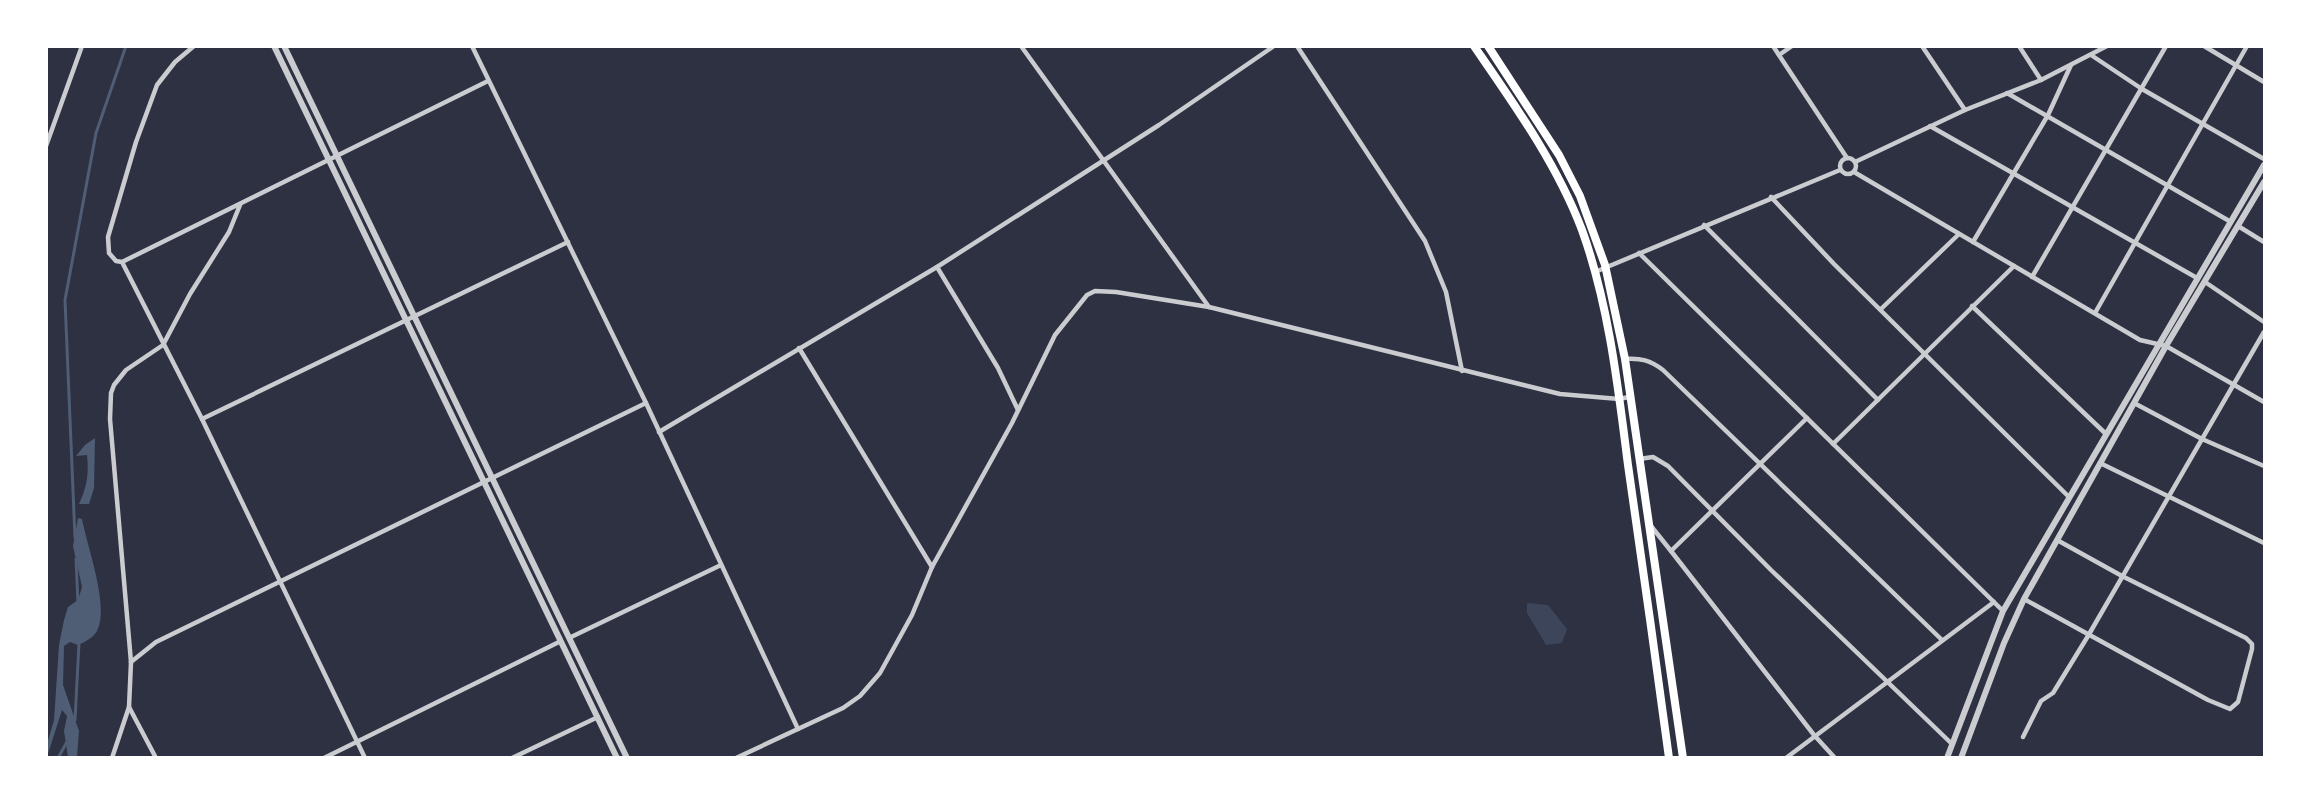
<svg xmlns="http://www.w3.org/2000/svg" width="2311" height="804" font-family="Spectral,serif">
	<rect width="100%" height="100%" fill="#2d3142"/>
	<path fill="#3c4559" d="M1527,603L1548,605L1567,629L1562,643L1546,645L1527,613Z"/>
	<g fill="#4f5d75">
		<path d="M95,438L94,488L89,504H79C87,487 89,474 87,455L76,456L85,445Z"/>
		<path d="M78,518L82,519C87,546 110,608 97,631C93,638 85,642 78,645L70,642L64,646L63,685L79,731L77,757H68L64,731L67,716L62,710L47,757V744L54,720L59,645L64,620L68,607L78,600L82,587L73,546Z"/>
	</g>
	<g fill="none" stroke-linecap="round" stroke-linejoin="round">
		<g stroke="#4f5d75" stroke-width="3">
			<path d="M75,538L65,300L96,133L126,46"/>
			<path d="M76,559L78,604"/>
			<path d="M75,720L79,643"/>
			<path d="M58,758L68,740"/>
		</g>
		<g stroke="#caccd0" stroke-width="4.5">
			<path d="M194,46L175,62L157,85L136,142L108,237L109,253L116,261L122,262L202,419L365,758"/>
			<path d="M472,46L646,403L798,729"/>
			<path d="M1021,46L1209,307"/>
			<path d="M1297,46L1425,241L1446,292L1462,371"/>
			<path d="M1773,46L1847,158"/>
			<path d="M1922,46L1965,110"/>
			<path d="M2019,46L2041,80"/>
			<path d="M2204,46L2264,82"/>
			<path d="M1779,55L1792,46"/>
			<path d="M2091,55L2142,89L2264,159"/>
			<path d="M2007,93L2231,222"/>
			<path d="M1930,126L2197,278"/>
			<path d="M46,146L82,46"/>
			<circle cx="1848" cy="166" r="8"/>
			<path d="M1855,162L1965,110L2041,80L2107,46"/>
			<path d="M1854,172L2140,340L2166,346L2264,402"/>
			<path d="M1771,197L1834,264L2069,497"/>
			<path d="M1704,225L1878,400"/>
			<path d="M2238,226L2264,242"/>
			<path d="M1973,242L2048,115L2071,65"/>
			<path d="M1639,253L2003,611"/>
			<path d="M122,262L488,81"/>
			<path d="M937,267L998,368L1018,410"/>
			<path d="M1595,272L1840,170"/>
			<path d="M2032,277L2166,46"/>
			<path d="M2205,282L2264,322"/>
			<path d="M1972,306L2106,434"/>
			<path d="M1881,309L1959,234"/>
			<path d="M2095,313L2247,46"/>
			<path d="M799,348L932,567"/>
			<path d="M1625,359C1641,358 1650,360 1663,370L1942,640"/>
			<path d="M2134,403L2202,439L2264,466"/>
			<path d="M202,419L568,242"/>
			<path d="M659,432L937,267L1159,125L1274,46"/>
			<path d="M1833,444L2014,266"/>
			<path d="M1639,459L1653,457L1668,466L1771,570L1952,744"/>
			<path d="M2100,463L2264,543"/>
			<path d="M1651,526L1671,551L1807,418"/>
			<path d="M1671,551L1814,735L1835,758"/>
			<path d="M2024,599L2208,700L2230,709L2238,702L2252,649V644L2246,638L2122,576L2057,540"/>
			<path d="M569,638L721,565"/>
			<path d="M131,662L156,642L646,403"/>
			<path d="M129,707L156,758"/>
			<path d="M2023,737L2041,701L2053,693L2088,636L2264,332"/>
			<path d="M112,758L129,707L131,662L110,419L111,393L114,385L126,370L163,345L190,294L229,232L240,205"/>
			<path d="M324,758L561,641"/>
			<path d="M512,758L598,717"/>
			<path d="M736,758L843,708L860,696L880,673L912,615L932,567L1012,423L1055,335L1087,295L1095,291L1116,292L1209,307L1560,394L1619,399L1629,397"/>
			<path d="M1786,758L1994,602"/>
		</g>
		<g stroke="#caccd0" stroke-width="6">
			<path d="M274,46L617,758"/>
			<path d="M284,46L627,758"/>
			<path d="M1947,758L2003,611L2264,165"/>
			<path d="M1961,758L2004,643L2024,599L2166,346L2264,182"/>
		</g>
		<g stroke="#fff" stroke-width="8">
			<path d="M1474,46C1514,104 1557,164 1582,230C1609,305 1618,387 1628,465C1642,563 1656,660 1669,758"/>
			<path d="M1488,46L1559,155L1580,196L1605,265L1625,359L1683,758"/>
		</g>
	</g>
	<rect width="2311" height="804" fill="none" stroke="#ffffff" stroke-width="96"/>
</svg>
